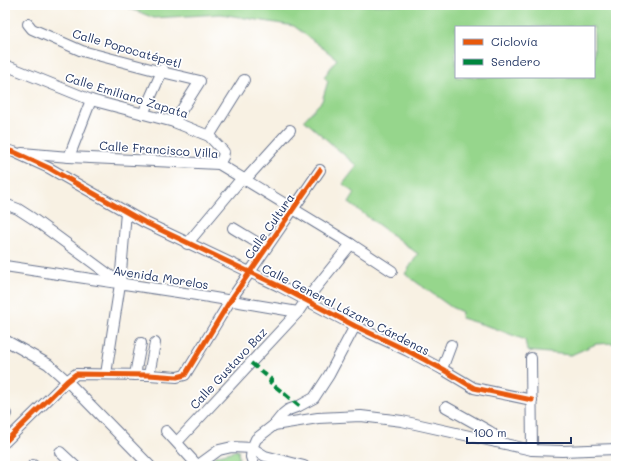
<svg xmlns="http://www.w3.org/2000/svg" width="621" height="471" font-family="Mali,sans-serif">
	<rect width="100%" height="100%" fill="#fff"/>
	<filter id="ink" filterUnits="userSpaceOnUse"><feTurbulence type="fractalNoise" baseFrequency=".025" numOctaves="2"/><feDisplacementMap in="SourceGraphic" scale="8" xChannelSelector="R" yChannelSelector="G"/><feConvolveMatrix kernelMatrix="1 2 1 2 8 2 1 2 1" color-interpolation-filters="sRGB"/></filter>
	<filter id="wash" filterUnits="userSpaceOnUse"><feTurbulence type="fractalNoise" baseFrequency=".012" numOctaves="4" result="noise"/><feDisplacementMap in="SourceGraphic" scale="16" xChannelSelector="R" yChannelSelector="G"/><feGaussianBlur stdDeviation="0.9" result="paint"/><feColorMatrix in="noise" values="0 0 0 0 0 0 0 0 0 0 0 0 0 0 0 0 0 1.4 0 .05"/><feComposite in="paint" operator="in"/></filter>
	<g filter="url(#wash)">
		<rect width="100%" height="100%" fill="#f8f1e3"/>
		<g fill="#96d68c" stroke="#588275" fill-rule="evenodd">
			<path d="M121,5H616V343L596,344L571,355L527,351L525,340L494,328L461,318L462,312L451,307L405,274L418,254L349,203L355,193L343,184L357,166L304,120L322,101L328,81L324,77L337,59L294,26L221,14L154,18ZM456,27H594V77H456Z"/>
			<path d="M238,450L239,458L234,466H217L214,463L213,458L215,456Z"/>
		</g>
	</g>
	<g filter="url(#ink)">
		<g fill="none" stroke-linecap="round" stroke-linejoin="round">
			<defs>
				<g id="minor">
					<path d="M28,24L32,29L82,51L162,72L200,81L174,122"/>
					<path d="M5,65L91,100L174,122L209,136L224,152L223,157L219,164"/>
					<path d="M143,114L163,69"/>
					<path d="M209,136L244,80"/>
					<path d="M5,150L14,152L49,168L144,222L279,286L355,326L408,351L442,369L474,388L532,400"/>
					<path d="M22,153L69,157L219,164L351,244L392,271"/>
					<path d="M69,157L91,100"/>
					<path d="M245,180L290,130"/>
					<path d="M5,204L18,209L32,218L119,282"/>
					<path d="M233,228L266,248"/>
					<path d="M187,244L242,178"/>
					<path d="M5,266L191,294L298,312"/>
					<path d="M5,340L48,364L67,381L150,466"/>
					<path d="M531,358L532,450"/>
					<path d="M442,369L451,345"/>
					<path d="M106,374L120,284L126,212"/>
					<path d="M135,375L141,343"/>
					<path d="M149,375L155,343"/>
					<path d="M446,407L489,431L492,433L496,442"/>
					<path d="M5,413L6,414"/>
					<path d="M274,425L283,414L288,410L299,406L314,398L329,375L355,326"/>
					<path d="M166,431L198,466"/>
					<path d="M5,442L67,381L76,374L149,375L177,377L185,375L230,301L320,170"/>
					<path d="M177,442L298,312L306,300L351,244"/>
					<path d="M60,452L75,466"/>
					<path d="M33,465L34,466"/>
					<path d="M197,466L219,450L232,447L252,448L265,456L304,466"/>
					<path d="M254,466L251,457L252,448L256,439L274,425L318,418L361,416L402,421L532,450L562,451L616,449"/>
				</g>
			</defs>
			<use href="#minor" stroke="#68738d" stroke-width="12"/>
			<use href="#minor" stroke="#fff" stroke-width="10"/>
			<path stroke="#00873e" stroke-width="4" stroke-dasharray="8 4" stroke-linecap="butt" d="M251,363L272,380L270,382L299,406"/>
			<defs>
				<g id="cycleway">
					<path d="M5,150L14,152L49,168L144,222L279,286L355,326L408,351L442,369L474,388L532,400"/>
					<path d="M5,442L67,381L76,374L149,375L177,377L185,375L230,301L320,170"/>
				</g>
			</defs>
			<use href="#cycleway" stroke="#fff" stroke-width="8"/>
			<use href="#cycleway" stroke="#e8590c" stroke-width="5"/>
		</g>
	</g>
	<g text-anchor="middle" dominant-baseline="central" stroke-width="3.5" stroke-linejoin="round" paint-order="stroke">
		<g font-size="12" fill="#1b2f5e" stroke="#fff">
			<text transform="translate(127 48) rotate(16)">Calle Popocatépetl</text>
			<text transform="translate(127 95) rotate(17)">Calle Emiliano Zapata</text>
			<text transform="translate(159 149) rotate(4)">Calle Francisco Villa</text>
			<text transform="translate(269 226) rotate(-55)">Calle Cultura</text>
			<text transform="translate(161 277) rotate(9)">Avenida Morelos</text>
			<text transform="translate(346 309) rotate(27)">Calle General Lázaro Cárdenas</text>
			<text transform="translate(228 368) rotate(-47)">Calle Gustavo Baz</text>
		</g>
	</g>
	<rect width="621" height="471" fill="none" stroke="#fff" stroke-width="20"/>
	<rect x="455" y="26" width="140" height="52" fill="#ffffff" stroke="#a4acbf"/>
	<rect x="463" y="39" width="20" height="6" fill="#e8590c" stroke="#a4acbf"/>
	<text x="491" y="46" font-size="12" fill="#1b2f5e">Ciclovía</text>
	<rect x="463" y="59" width="20" height="6" fill="#00873e" stroke="#a4acbf"/>
	<text x="491" y="66" font-size="12" fill="#1b2f5e">Sendero</text>
	<path d="M467 437v6h104v-6" fill="none" stroke="#1b2f5e" stroke-width="2"/>
	<text x="473" y="437" font-size="12" fill="#1b2f5e" stroke="#ffffff" stroke-width="3" paint-order="stroke">100 m</text>
</svg>
